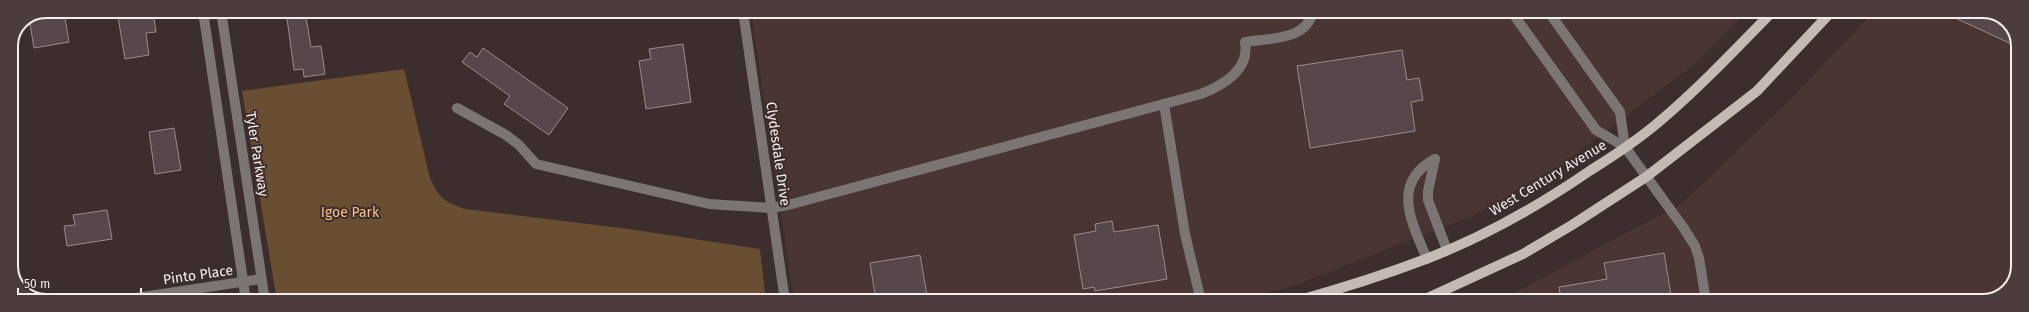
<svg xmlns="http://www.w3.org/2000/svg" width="2029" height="312" font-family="'Fira Sans',sans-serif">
	<rect width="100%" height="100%" fill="#3b2e2c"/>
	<g fill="#493532">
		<path d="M751,11H1747L1692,66L1564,163L1475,215L1285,289L1220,301H794Z"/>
		<path d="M1874,11H1988L2018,41V271L2006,293L1983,301H1495L1525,287L1681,204L1793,97Z"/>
	</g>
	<path fill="#6a4e32" d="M404,69L430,178C439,198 445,202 465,209L629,229L760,249L766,301H277L242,91Z"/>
	<g fill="#56484a" stroke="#9a8b8c">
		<path d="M46,11H64L69,42L34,48L29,18Z"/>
		<path d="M117,11H153L156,32L146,33L149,55L125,59Z"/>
		<path d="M286,11H305L311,47L321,46L325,74L304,77L303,69L294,70Z"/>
		<path d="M1940,11H1988L2008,21L2018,41V47Z"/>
		<path d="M683,44L691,102L646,109L639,61L651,59L649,49Z"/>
		<path d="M483,48L568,108L549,135L504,104L510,96L462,62L470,52L477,57Z"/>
		<path d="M1402,50L1407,80L1419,78L1423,100L1411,102L1415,131L1310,148L1297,66Z"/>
		<path d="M174,128L181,170L155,174L149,132Z"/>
		<path d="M107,210L112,239L67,246L64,226L75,225L73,215Z"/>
		<path d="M1112,221L1114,232L1158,225L1167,279L1095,291L1094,287L1083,289L1074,235L1096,231L1095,224Z"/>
		<path d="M1664,253L1672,301H1561L1559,287L1607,279L1604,263Z"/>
		<path d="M920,255L928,301H876L870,263Z"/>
	</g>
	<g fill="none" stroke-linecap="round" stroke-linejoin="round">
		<g stroke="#7b7673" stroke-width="10">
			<path d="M203,11L246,301"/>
			<path d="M221,11L265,301"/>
			<path d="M743,11L785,301"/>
			<path d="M1511,11L1596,130L1625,147L1683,227L1695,246L1699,258L1706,301"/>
			<path d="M1548,11L1620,112L1625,147"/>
			<path d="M1164,104L1185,234L1201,301"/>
			<path d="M457,108L506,135L519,145L536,164L709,204L772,208L792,204L1201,94C1224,85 1250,69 1245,42C1269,38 1307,41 1313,11"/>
			<path d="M1435,159L1428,191V200L1447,250"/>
			<path d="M1427,259C1412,223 1390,183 1435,159"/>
			<path d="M116,301L261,279"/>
		</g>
		<g stroke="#c5b9b4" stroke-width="10">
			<path d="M1296,301C1340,289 1384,275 1426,259C1484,237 1540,205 1591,170C1615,155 1639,139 1660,121C1700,87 1736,49 1773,11"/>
			<path d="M1421,301L1523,254L1572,225L1646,177L1757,91L1832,11"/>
		</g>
	</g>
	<g text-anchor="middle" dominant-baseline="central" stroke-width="4" stroke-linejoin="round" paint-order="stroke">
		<g font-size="14" fill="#f6eeec" stroke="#3b2e2c">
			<text transform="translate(257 154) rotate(81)">Tyler Parkway</text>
			<text transform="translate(778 154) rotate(82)">Clydesdale Drive</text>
			<text transform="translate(1548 178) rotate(-31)">West Century Avenue</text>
			<text transform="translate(198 275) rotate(-8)">Pinto Place</text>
		</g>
		<g font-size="14" fill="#fac188" stroke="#3b2e2c">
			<text x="350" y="212">Igoe Park</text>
		</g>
	</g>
	<path d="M0 0H2029V312H0ZM46 18H1983A28 28 0 0 1 2011 46V266A28 28 0 0 1 1983 294H46A28 28 0 0 1 18 266V46A28 28 0 0 1 46 18Z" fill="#4a3d3b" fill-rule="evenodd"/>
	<path fill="none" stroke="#f6eeec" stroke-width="2" d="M46 18H1983A28 28 0 0 1 2011 46V266A28 28 0 0 1 1983 294H46A28 28 0 0 1 18 266V46A28 28 0 0 1 46 18Z"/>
	<path d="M18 288v6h123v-6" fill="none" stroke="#f6eeec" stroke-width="2"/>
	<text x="24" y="288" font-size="12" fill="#f6eeec" stroke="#3b2e2c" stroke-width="3" paint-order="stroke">50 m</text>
</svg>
